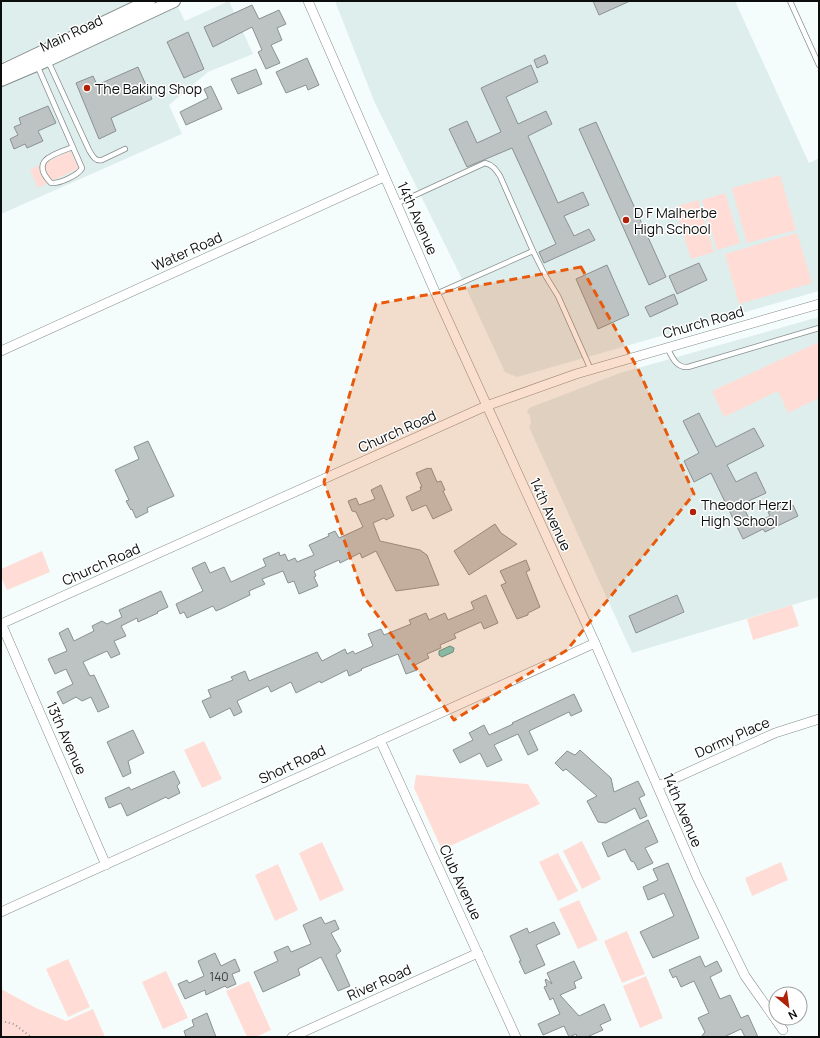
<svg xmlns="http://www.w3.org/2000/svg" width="820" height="1038" font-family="Manrope,sans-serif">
	<rect width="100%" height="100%" fill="#f5fdfc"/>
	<g fill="#deeeed">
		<path d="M1,1H175L185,21L229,1L253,54L208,72L169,105L182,134L1,214Z"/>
		<path d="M335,1H735L809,163L819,158V291L517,377L505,372L461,277L374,101Z"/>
		<path d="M819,317V597L632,653L529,427L531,424L530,415L527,413L529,408L620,373Z"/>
	</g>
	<g fill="#ffddd6">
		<path d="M70,151L79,168L38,188L30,170Z"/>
		<path d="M780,175L796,230L747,243L732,188Z"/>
		<path d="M725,193L740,243L717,250L702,200Z"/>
		<path d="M698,200L714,252L691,259L675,207Z"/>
		<path d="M797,233L812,283L739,304L725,254Z"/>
		<path d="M819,342V398L788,413L778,391L724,417L712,391Z"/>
		<path d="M42,551L50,572L7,590L1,577V569Z"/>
		<path d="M792,605L799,626L753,640L747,619Z"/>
		<path d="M204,741L222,779L202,788L184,750Z"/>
		<path d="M416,775L528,784L540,804L442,850L414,788Z"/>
		<path d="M582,841L601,879L582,889L563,851Z"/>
		<path d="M322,842L344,890L320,901L299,853Z"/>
		<path d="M558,853L578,891L558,901L539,862Z"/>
		<path d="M781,862L788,880L752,896L745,878Z"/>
		<path d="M278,864L298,910L275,921L255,875Z"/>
		<path d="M579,900L598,940L578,949L559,909Z"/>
		<path d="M627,931L645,974L622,983L604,941Z"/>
		<path d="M68,959L90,1007L68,1017L46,969Z"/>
		<path d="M166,971L188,1018L163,1029L142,982Z"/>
		<path d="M646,976L663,1018L640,1028L623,986Z"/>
		<path d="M249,981L271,1030L256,1037H247L226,991Z"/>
		<path d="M1,989L36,1008L66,1021L93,1009L105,1037H1Z"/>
	</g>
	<path fill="#71d1cc" stroke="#539693" d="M450,646L454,648L453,652L442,657L439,655V651Z"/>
	<g fill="#bcc3c2" stroke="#8b9190">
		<path d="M593,1H630L599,15Z"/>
		<path d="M252,5L259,19L279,10L286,24L277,28L282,40L271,45L280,63L266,69L258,52L262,50L252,27L213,47L204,27Z"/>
		<path d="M188,32L204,69L184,78L167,42Z"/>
		<path d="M545,55L548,63L537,68L534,60Z"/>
		<path d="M307,58L319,85L308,90L306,85L286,93L276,72Z"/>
		<path d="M531,65L538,82L506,97L518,124L546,111L552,124L528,136L558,203L583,192L589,205L564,216L574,236L589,229L595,240L544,263L539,252L556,244L512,148L467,167L449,129L467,121L477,143L501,132L481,88Z"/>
		<path d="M138,67L152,99L111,118L116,131L99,139L76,83L93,76L97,85Z"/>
		<path d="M256,69L262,84L238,94L231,79Z"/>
		<path d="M211,86L222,109L186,125L180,112L208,98L204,89Z"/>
		<path d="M48,106L56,123L38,131L43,141L27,148L25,144L14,149L10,139L18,135L14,127L21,124L19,118Z"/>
		<path d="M596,122L666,277L649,285L579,129Z"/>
		<path d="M699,263L707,280L677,294L669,276Z"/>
		<path d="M607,265L629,315L598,329L576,279Z"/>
		<path d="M674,294L678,304L650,317L645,307Z"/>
		<path d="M699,413L716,447L754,428L764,446L727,465L736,482L756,472L766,493L742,504L752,525L770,516L768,512L780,506L783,510L793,505L798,516L765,532L763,529L743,539L711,473L694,482L684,461L699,453L683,421Z"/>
		<path d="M148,441L174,496L147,508L148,512L136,518L132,509L131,510L126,501L129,500L115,470L139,459L134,447Z"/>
		<path d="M428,468L429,469L431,468L437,482L441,481L445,490L443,491L452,510L433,519L426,505L412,511L406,497L421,490L420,487H422L416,473Z"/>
		<path d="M381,485L394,516L386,520L384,518L373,523L380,541L420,550L427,555L439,585L396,591L376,551L362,558L360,553L340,563L339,560L314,571L316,576L314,577L318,586L299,594L294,581L288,583L283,571L262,579L265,584L249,591L250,595L223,608L216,611L213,606L187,618L184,612L180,614L176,604L203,591L192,568L205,562L210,573L224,567L231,582L266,566L263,559L279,552L280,556L285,554L288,561L295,558L297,562L314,555L309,545L329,536L328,534L335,531L339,538L363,527L356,512L352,511L348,501L356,498L359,505L375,499L371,490Z"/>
		<path d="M495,524L501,533L517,544L469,575L454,551Z"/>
		<path d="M526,560L530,570L526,572L540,607L528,613V615L517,619L501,585L506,583L500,571Z"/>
		<path d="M161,591L168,607L157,612L158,613L138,622L137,618L121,626L126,636L114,641L120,654L111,658L107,651L83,662L90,676L94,675L109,707L98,712L91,697L82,701L76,697L63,704L57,692L73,684L66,669L55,674L48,659L67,651L59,633L68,628L74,641L94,631L92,626L102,621L107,624L122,617L119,610Z"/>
		<path d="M486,595L498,623L484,629L481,622L454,634L456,638L440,645L441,648L427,654L429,658L415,665L417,670L406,674L398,654L361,669L362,670L349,676L347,670L321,683L320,681L296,693L291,682L271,692L268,686L237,701L242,712L234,716L230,708L210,718L202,701L211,697L208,690L233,680L231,677L245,671L249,681L317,652L322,661L345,649L347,654L353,651L355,654L373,646L368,634L381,629L384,635L411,624L409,620L426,613L429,620L445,613L448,620L474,609L471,602Z"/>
		<path d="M677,595L684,612L636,633L629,616Z"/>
		<path d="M574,694L582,711L571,716L569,712L529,731L538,750L528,755L518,734L494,745L502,760L487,767L480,753L460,763L453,750L473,740L469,733L484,725L489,735L513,724L512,723Z"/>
		<path d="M133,730L144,753L128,761L131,773L123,777L107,742Z"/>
		<path d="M580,750L611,778L614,792L638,781L645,795L639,798L647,816L640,819L635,808L606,823L598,822L587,801L597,796L566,769L563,771L555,763L567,751L575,755Z"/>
		<path d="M174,771L180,783L177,786L180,793L168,799L166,797L127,816L121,803L109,808L105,798L129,787L131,790Z"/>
		<path d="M648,820L658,842L645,848L653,863L638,870L634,862L631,861L625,849L608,857L602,843Z"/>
		<path d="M668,863L699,938L653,958L640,932L674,916L664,893L648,900L643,887L658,880L653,869Z"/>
		<path d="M321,917L325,924L335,920L339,929L331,933L341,951L336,955L350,986L338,991L321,957L298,969L300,975L263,992L254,972L278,961L274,952L288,946L291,952L311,944L303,925Z"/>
		<path d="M554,922L560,934L536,945L545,965L525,974L519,961H521L510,936L527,928L529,933Z"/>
		<path d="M215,953L221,966L235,959L240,971L232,974L236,984L227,988L225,986L206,995L205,990L185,999L178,984L187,980L189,983L204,976L198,961Z"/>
		<path d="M700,956L705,967L717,961L722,971L710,977L720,999L730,995L741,1018L748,1015L758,1037H745L741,1029L724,1037H701L705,1032L698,1018L709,1013L694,981L681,987L676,976L673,978L669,970Z"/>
		<path d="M574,961L582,978L574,982L576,988L560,995L579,1016L604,1004L611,1020L600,1025L603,1030L587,1037H577L576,1034L569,1037L564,1026L543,1035L538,1024L560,1014L553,998L550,1000L544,987L547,986L545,980L546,979L552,984L547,973Z"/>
		<path d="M207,1013L216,1037H186L184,1031L194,1026L192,1020Z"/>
	</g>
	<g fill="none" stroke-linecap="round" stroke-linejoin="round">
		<defs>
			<g id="lane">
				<path d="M790,1L819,65"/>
				<path d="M48,61L89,150C92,155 95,162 102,160L125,149"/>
				<path d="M37,65L82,168C79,175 59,184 51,183C29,160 54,154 73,147"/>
				<path d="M396,204L485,163C493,165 496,170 500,176L533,251L545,275L558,296L591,370"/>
				<path d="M436,294L533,251"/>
				<path d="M667,347C672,357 676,368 688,367L819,328"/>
			</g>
			<g id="street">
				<path d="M308,1L436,294L595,643L697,877L745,976L783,1030"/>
				<path d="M1,351L384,177"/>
				<path d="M1,623L106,865"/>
				<path d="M1,624L486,406L576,374L819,304"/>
				<path d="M380,740L516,1037"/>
				<path d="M658,786L775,733L819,719"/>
				<path d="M1,912L595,643"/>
				<path d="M292,1037L478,953"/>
			</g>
			<g id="secondary">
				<path d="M4,70L149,1"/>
				<path d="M1,80L48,60L174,1"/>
			</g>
		</defs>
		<use href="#lane" stroke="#868d8c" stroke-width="6"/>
		<use href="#street" stroke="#868d8c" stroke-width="10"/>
		<use href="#secondary" stroke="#868d8c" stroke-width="14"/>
		<path stroke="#919796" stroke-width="2" stroke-dasharray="1 3" stroke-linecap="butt" d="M1,1021L14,1024L31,1037"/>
		<use href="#lane" stroke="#fff" stroke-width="4.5"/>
		<use href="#street" stroke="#fff" stroke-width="9"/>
		<use href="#secondary" stroke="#fff" stroke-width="12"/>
	</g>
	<path fill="#e8590c" fill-opacity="0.2" stroke="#e8590c" stroke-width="3" stroke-dasharray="8 5" stroke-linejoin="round" d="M581,267L639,371L694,494L567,650L454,720L364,597L324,482L376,304Z"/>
	<g fill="#af2208" stroke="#fff" stroke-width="1.5">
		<circle cx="87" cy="88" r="4"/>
		<circle cx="626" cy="220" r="4"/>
		<circle cx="693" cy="512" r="4"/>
	</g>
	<g text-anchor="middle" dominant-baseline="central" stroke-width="3" stroke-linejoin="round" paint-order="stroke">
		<g font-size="12" fill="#383b3b">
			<text x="219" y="976">140</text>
		</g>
		<g font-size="14" fill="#0c0e0e" stroke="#fff">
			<text transform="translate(71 33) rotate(-25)">Main Road</text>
			<text transform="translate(418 218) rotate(66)">14th Avenue</text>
			<text transform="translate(187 251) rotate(-24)">Water Road</text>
			<text transform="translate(703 322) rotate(-16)">Church Road</text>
			<text transform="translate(397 431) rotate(-24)">Church Road</text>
			<text transform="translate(551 514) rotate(65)">14th Avenue</text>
			<text transform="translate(101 564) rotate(-24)">Church Road</text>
			<text transform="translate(732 737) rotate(-24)">Dormy Place</text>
			<text transform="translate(67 738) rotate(66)">13th Avenue</text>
			<text transform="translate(292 764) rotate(-25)">Short Road</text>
			<text transform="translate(683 810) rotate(67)">14th Avenue</text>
			<text transform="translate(461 882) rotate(65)">Club Avenue</text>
			<text transform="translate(379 982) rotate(-24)">River Road</text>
		</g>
		<g font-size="14" fill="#0c0e0e" stroke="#fff" text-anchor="start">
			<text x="95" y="88">The Baking Shop</text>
			<text x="634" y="212">D F Malherbe<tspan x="634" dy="16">High School</tspan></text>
			<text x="701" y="504">Theodor Herzl<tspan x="701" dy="16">High School</tspan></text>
		</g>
	</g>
	<rect width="820" height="1038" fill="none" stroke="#0c0e0e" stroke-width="4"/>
	<g transform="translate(788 1006) rotate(151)"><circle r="19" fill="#ffffff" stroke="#9e9f9f"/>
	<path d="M0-3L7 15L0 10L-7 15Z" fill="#af2208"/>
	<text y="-6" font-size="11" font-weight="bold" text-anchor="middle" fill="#0c0e0e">N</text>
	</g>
</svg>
